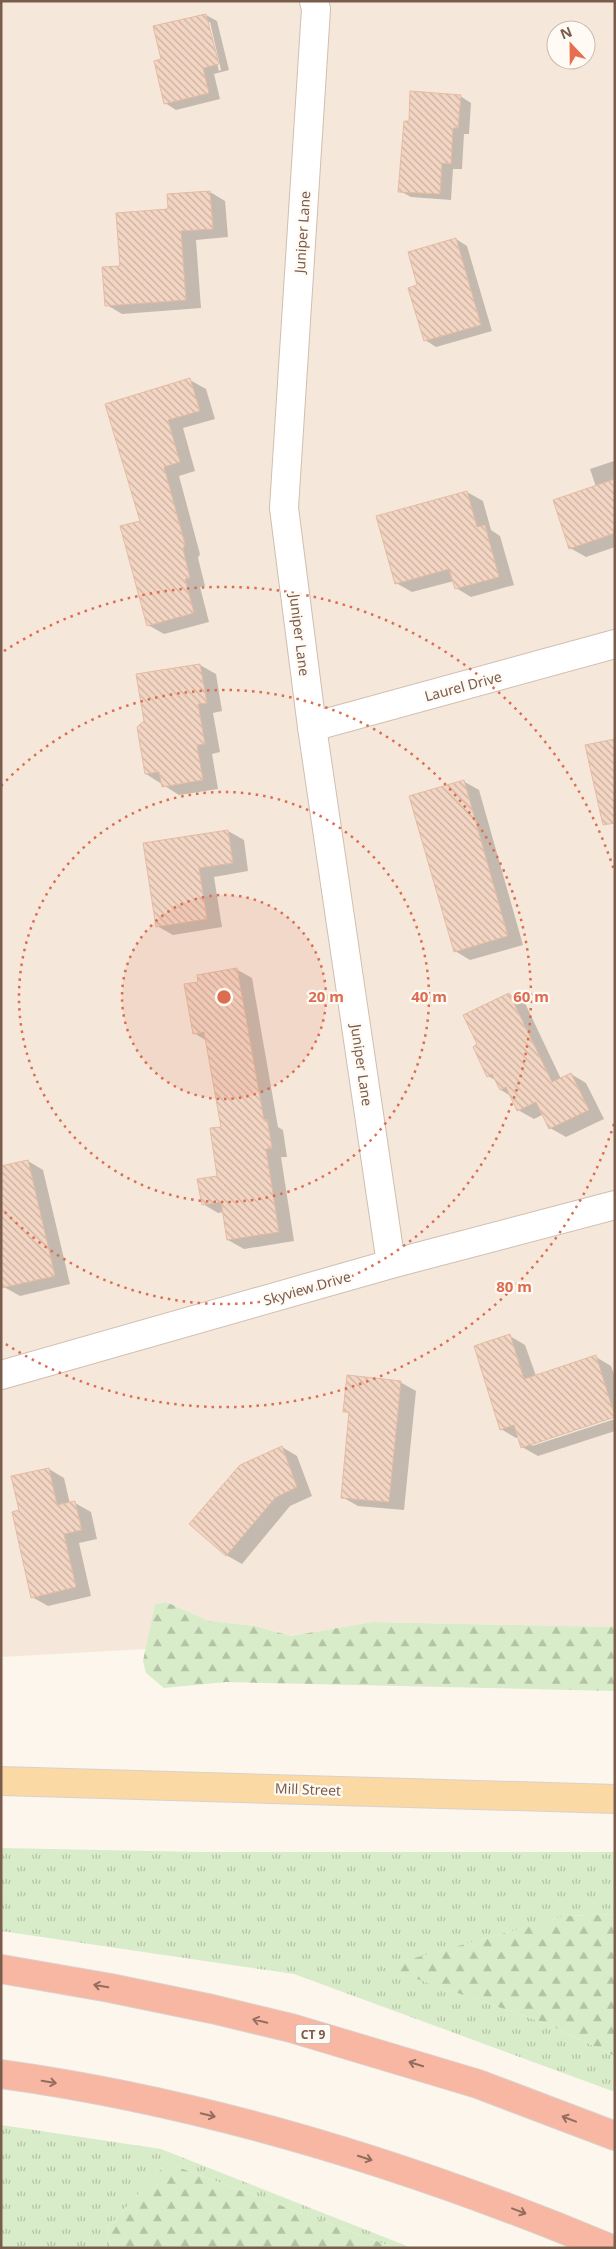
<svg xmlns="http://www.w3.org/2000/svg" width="616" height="2249" font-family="'Noto Sans',sans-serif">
	<defs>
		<pattern id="grass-tufts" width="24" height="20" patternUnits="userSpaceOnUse" patternTransform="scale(1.25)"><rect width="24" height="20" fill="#d8ecc9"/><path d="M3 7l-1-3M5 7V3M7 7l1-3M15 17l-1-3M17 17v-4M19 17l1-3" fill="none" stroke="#b4c2a5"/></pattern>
		<pattern id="forest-firs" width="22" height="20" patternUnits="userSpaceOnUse" patternTransform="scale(1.25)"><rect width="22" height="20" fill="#d8ecc9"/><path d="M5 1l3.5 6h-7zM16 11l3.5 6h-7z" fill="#b4c2a5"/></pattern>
		<pattern id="building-back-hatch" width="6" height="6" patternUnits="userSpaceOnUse" patternTransform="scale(1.25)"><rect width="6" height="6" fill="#f3d5c3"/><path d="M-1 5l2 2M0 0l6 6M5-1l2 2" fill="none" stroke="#cab0a1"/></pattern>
	</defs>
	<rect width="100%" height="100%" fill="#fdf6ec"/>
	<path fill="#f5e8da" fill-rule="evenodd" d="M1,1H615V1625L609,1627L372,1622L291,1636L255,1626L209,1621L166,1602L155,1604L146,1649L1,1657ZM556,30H586V60H556Z"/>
	<g fill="url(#grass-tufts)">
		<path d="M1,1848L199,1852H615V1914L566,1916L383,1967L545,2023L615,2056V2092L294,1974L1,1931Z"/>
		<path d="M1,2125L161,2149L412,2248H395L167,2163L107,2228L111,2248H1Z"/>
	</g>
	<g fill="url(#forest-firs)">
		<path d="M166,1602L209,1621L255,1626L291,1636L372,1622L609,1627L615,1625V1691L226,1682L164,1688L146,1673L143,1661L155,1604Z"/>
		<path d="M615,1914V2056L545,2023L382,1967L566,1916Z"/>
		<path d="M167,2163L395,2248H111L107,2228Z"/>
	</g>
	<g fill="#0003" fill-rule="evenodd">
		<path d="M206,15L217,21L229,70L214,74L220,99L176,110L165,103L162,60ZM207,22H210L221,70L219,71Z"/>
		<path d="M460,96L471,103L469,134H464L462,169H453L451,200L411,197L400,191Z"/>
		<path d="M210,192L225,201L228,237L196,240L201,308L122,314L107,305L122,267L170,210Z"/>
		<path d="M456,239L467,246L492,331L436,347L425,340L419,286Z"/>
		<path d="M190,380L206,389L215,419L183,428L195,471L179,476L200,554L198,558L205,586L200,587L209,622L164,634L148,625L141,522L106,404Z"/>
		<path d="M614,461L615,547L586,557L570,548L596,487L590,469Z"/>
		<path d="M467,492L483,501L491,530L500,536L514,585L471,597L456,588L454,581L412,592L396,583Z"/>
		<path d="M200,665L216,674L222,711L213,713L220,752L212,754L218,789L179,795L146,774Z"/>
		<path d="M463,781L479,790L523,945L470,960L455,951Z"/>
		<path d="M228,831L244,840L248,871L214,877L222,927L173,935L157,926L144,844Z"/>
		<path d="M236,969L252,978L278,1127L283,1130L287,1157H281L294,1241L244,1249L228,1240L224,1212L218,1213L203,1204L219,1177L222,1128L207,1041L194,1033L199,983Z"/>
		<path d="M509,994L525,1003L561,1079L571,1074L586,1083L604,1119L566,1137L550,1128L544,1114L534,1119L518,1110L511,1096L501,1090L497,1081L488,1076L479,1045Z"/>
		<path d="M28,1161L43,1170L70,1284L20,1296L4,1287Z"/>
		<path d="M510,1336L525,1345L536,1376L596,1357L611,1366L615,1377V1416L532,1443V1446L615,1419V1431L538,1456L522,1447L519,1437L516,1438L501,1429Z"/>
		<path d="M400,1382L416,1391L404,1510L358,1506L342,1497L350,1414L345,1411Z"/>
		<path d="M282,1447L297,1456L312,1496L290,1506L242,1564L226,1555Z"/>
		<path d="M49,1469L64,1478L70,1504L75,1503L91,1512L97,1539L79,1543L91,1596L48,1606L32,1597Z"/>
	</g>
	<g fill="url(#building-back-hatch)" stroke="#e6bba3">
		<path d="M206,14L219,64L203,68L209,93L164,104L154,61L161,59L153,26Z"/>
		<path d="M410,91L461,95L458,128H453L451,164L442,163L440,194L398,192L404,121H409Z"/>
		<path d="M210,191L213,229L181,231L186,300L105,306L102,267L120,266L116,213L168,209L167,194Z"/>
		<path d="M456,238L481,325L424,341L408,288L417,285L408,252Z"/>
		<path d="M190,378L200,411L168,420L180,462L164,467L185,544L183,549L190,578L185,579L194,613L147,626L120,526L140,521L105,404Z"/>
		<path d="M615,479V533L569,549L553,500Z"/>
		<path d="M467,491L477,527L485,525L499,577L455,589L449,569L395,584L376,516Z"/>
		<path d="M200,664L207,703L198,704L205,744L197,745L203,780L162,787L159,772L145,774L137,727L144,721L136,674Z"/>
		<path d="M615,739V823L603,825L585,745Z"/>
		<path d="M464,780L508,936L454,952L409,796Z"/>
		<path d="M228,830L233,863L199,868L207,919L156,927L143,843Z"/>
		<path d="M237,968L264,1120L267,1119L272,1148L266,1149L279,1232L227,1240L221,1202L202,1205L197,1179L217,1176L210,1128L221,1127L204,1032L193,1034L184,984L198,982L197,975Z"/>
		<path d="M509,993L552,1082L571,1073L589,1110L549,1129L536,1102L517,1111L506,1087L500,1090L492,1074L487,1077L473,1047L477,1044L463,1015Z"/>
		<path d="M28,1160L55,1276L1,1288V1166Z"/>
		<path d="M510,1334L524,1379L596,1355L615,1417L521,1448L514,1425L500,1430L474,1346Z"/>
		<path d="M347,1375L401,1381L389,1502L341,1498L349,1412H343Z"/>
		<path d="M282,1446L297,1487L275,1498L226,1556L189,1524L240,1465Z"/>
		<path d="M49,1468L57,1505L75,1501L82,1530L64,1534L76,1587L31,1598L12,1512L19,1510L11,1476Z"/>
	</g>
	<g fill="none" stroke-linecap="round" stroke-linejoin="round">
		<defs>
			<g id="minor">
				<path d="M314,1L316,9L284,508L312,727L391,1264"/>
				<path d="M312,727L615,644"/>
				<path d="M1,1375L391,1264L615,1205"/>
			</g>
			<path id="major" d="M1,1781L615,1799"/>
			<g id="highway">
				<path d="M1,1969L110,1988L212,2009L291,2028L478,2084L615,2136"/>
				<path d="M1,2074C210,2103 415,2167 609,2248"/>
			</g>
		</defs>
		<use href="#minor" stroke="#d1beb0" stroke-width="30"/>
		<use href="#major" stroke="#dad1cd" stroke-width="30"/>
		<use href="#highway" stroke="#dad1cd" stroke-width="30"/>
		<use href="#minor" stroke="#fff" stroke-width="28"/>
		<use href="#major" stroke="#fbd9a5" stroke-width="28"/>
		<use href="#highway" stroke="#f7b7a3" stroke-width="28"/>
	</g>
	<defs><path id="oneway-shaft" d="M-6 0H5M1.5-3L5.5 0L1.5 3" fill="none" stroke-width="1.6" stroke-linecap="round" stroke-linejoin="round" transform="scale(1.25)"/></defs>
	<g stroke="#936e5e">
		<use href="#oneway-shaft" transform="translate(101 1986) rotate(-170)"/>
		<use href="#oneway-shaft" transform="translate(260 2021) rotate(-166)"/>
		<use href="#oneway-shaft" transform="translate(416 2064) rotate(-163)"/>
		<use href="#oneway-shaft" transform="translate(49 2082) rotate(10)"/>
		<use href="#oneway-shaft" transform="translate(208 2115) rotate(14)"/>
		<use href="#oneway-shaft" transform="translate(569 2119) rotate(-159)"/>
		<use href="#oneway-shaft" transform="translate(365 2158) rotate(18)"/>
		<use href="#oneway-shaft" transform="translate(519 2211) rotate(21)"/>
	</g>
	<circle cx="224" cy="997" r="102" fill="#dc6d51" fill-opacity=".12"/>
	<g fill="none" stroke="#dc6d51" stroke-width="2.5" stroke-dasharray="2.5 5">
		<circle cx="224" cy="997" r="102"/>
		<circle cx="224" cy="997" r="205"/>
		<path d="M1 786A307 307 0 1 1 1 1208"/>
		<path d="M614 1124A410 410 0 0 1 4 1343M4 651A410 410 0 0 1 614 870"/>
	</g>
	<g text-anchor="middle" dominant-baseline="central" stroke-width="4.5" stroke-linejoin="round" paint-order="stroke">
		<rect fill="#fffaf3" stroke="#a28b7f" stroke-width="1" x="295.5" y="2024.5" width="35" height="19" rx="4"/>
		<g font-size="12" font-weight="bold" fill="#7a5c4d">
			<text x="313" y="2034">CT 9</text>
		</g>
		<g font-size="14" fill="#7a5c4d" stroke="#fffaf3">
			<text transform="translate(302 232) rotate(-86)">Juniper Lane</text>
			<text transform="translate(300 635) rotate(83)">Juniper Lane</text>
			<text transform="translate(463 686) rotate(-15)">Laurel Drive</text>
			<text transform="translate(362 1065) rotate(82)">Juniper Lane</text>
			<text transform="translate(307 1288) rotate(-16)">Skyview Drive</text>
			<text transform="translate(308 1789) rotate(2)">Mill Street</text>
		</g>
	</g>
	<circle cx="224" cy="997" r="8" fill="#dc6d51" stroke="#fffaf3" stroke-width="2.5"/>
	<g font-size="15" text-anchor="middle" font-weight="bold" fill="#dc6d51" stroke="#fffaf3" stroke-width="4.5" stroke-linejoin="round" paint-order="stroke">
		<text x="326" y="1002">20 m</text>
		<text x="429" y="1002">40 m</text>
		<text x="531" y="1002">60 m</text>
		<text x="514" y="1292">80 m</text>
	</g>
	<rect width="616" height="2249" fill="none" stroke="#7a5c4d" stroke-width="5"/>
	<g transform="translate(571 45) rotate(338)"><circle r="24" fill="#fffaf3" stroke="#cabbb1"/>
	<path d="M0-4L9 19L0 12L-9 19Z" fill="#e76f51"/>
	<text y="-8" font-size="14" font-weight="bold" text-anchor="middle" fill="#7a5c4d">N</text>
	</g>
</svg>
